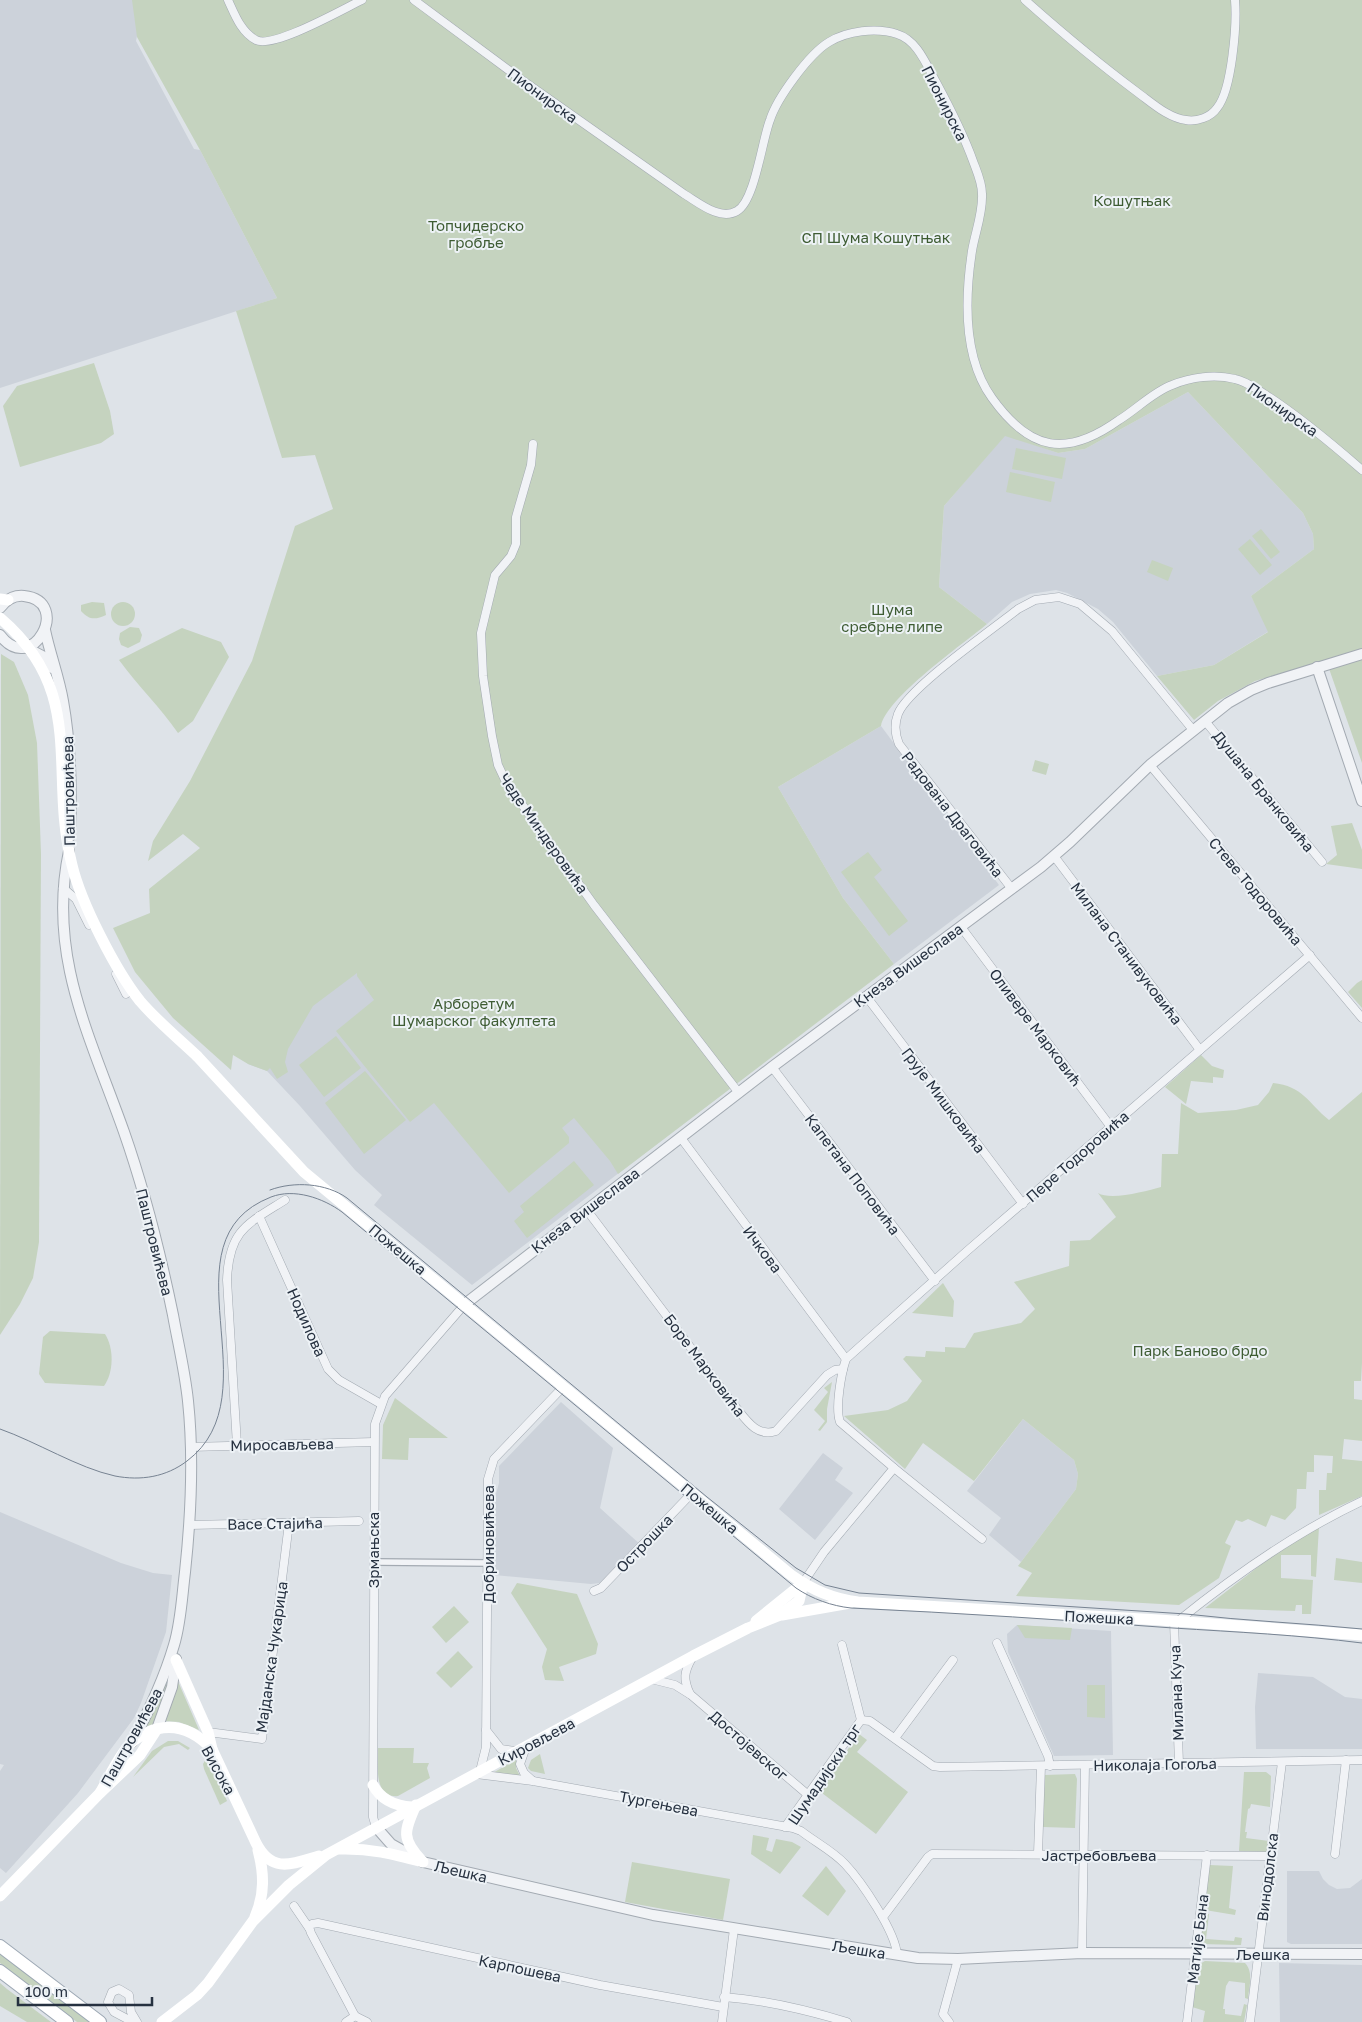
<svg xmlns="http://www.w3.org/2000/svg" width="1362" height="2022" font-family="'Golos Text',sans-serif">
	<rect width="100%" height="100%" fill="#dee3e8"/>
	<g fill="#ccd2da">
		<path d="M0,0H144L136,41L194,149L200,150L277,298L0,388Z"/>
		<path d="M1188,392L1303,513L1313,534L1314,549L1251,596L1269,631L1214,665L1157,676L1113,622L1098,609L1067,593L1056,590L1030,594L1012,602L987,624L939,587L944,506L1005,435L1058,453L1085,449Z"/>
		<path d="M881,726L999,885L894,964L843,898L778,787Z"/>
		<path d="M205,914L729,1089L472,1285L374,1205L382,1195L355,1170L300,1106L267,1071L248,1064Z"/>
		<path d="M561,1402L613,1448L600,1508L642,1546L600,1583L591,1584L494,1575L492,1508L499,1483V1466Z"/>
		<path d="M1023,1419L1074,1460L1078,1474L1076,1489L1021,1562L989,1535L1001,1518L967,1491Z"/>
		<path d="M823,1453L843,1468L835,1480L853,1493L815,1540L779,1509Z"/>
		<path d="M0,1512L121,1563L153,1573L172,1575L166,1632L141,1703L134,1718L78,1793L6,1873L0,1868V1771L4,1765L0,1764Z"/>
		<path d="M1017,1625L1111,1631L1113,1755L1054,1756L1008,1652L1007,1634Z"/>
		<path d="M1258,1673L1313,1677L1345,1697L1362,1699V1749H1256L1255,1707Z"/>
		<path d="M1287,1871H1319L1323,1879L1329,1885L1337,1889L1350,1888L1362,1879V1944H1291L1287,1942Z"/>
		<path d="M1279,1963L1362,1965V2022H1280Z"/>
	</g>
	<g fill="#c5d3bf">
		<path d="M132,0H1362V763L1326,660L1255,681L1218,701L1194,720L1157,676L1214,665L1268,632L1251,596L1314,549L1313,534L1303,513L1188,392L1085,449L1058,453L1005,436L944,506L939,587L987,624C963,644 886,698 881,726L778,787L843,898L894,964L618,1174L610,1161L574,1118L562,1128L569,1137V1143L509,1193L434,1103L410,1122L336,1031L374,1000L357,976V973L313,1006L288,1049L285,1062L288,1072L277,1079L270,1068L267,1071L248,1064L233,1055L231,1070L173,1018L135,972L113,928L150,913L149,889L200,848L183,834L148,861L153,841L190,781L252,661L295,526L333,509L315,455L282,458L236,311L277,298L200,150L137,37Z"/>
		<path d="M94,363L110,411L114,434L101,443L20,467L3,406L17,386Z"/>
		<path d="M1016,448L1066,458L1062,479L1012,469Z"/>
		<path d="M1010,472L1055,482L1051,502L1006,492Z"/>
		<path d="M1261,529L1280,552L1271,559L1252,536Z"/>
		<path d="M1250,539L1272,565L1260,575L1238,549Z"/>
		<path d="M1152,560L1173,568L1168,581L1147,572Z"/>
		<circle cx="123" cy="614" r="12"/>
		<path d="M92,602L104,603L106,615C95,620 89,620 81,611V605Z"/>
		<path d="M130,627L139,628L142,635L140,642L128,648L121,645L119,639L120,633Z"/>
		<path d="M182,628L221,642L229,657L193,721L178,733C160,707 138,686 119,660Z"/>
		<path d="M1,654L14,662L28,695L37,743L41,854L39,1242L33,1278L20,1304L0,1335Z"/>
		<path d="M1035,760L1049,764L1046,775L1032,771Z"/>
		<path d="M1352,823L1362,850V869L1326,864L1337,855L1331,826Z"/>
		<path d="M868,852L882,870L874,877L908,921L889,936L841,872Z"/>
		<path d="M1362,980V1008L1348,992L1357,983Z"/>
		<path d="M336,1036L361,1068L324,1097L299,1065Z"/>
		<path d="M1201,1055L1212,1066L1224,1070L1223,1078L1213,1077V1083L1191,1081L1186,1104L1165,1087Z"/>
		<path d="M365,1071L406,1120L364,1154L325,1103Z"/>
		<path d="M1273,1083C1303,1086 1308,1103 1329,1120L1362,1092V1363L1361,1381H1354V1399L1362,1400V1441L1344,1439L1342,1459L1362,1461V1496L1319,1515V1490H1326L1327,1473H1332L1333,1456L1314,1455V1472H1307L1306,1489H1297L1296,1508L1285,1520L1271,1515L1266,1527L1248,1519L1242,1522L1236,1520L1225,1543L1231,1546L1219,1578L1179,1605L1016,1596L1032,1573L1018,1566L1076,1489L1078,1474L1074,1460L1023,1419L974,1481L923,1443L905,1469L844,1416L888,1410L907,1401L922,1381L903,1359L906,1356L925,1357L926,1351L945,1352V1347L965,1348L974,1333L1021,1323L1035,1309L1014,1282L1069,1266L1070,1241L1090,1240L1116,1217L1098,1193C1111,1201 1146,1191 1161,1187L1162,1154H1178L1181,1103L1198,1113L1236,1110L1258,1105L1269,1092Z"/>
		<path d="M574,1161L594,1185L527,1238L514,1221L524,1212L520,1206Z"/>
		<path d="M943,1283L954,1301L953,1317L912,1313Z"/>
		<path d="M50,1331L105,1334C114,1348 114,1372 104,1386L45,1383L39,1374L43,1337Z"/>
		<path d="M832,1382L827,1409V1422L820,1431L818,1430L825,1421L814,1410L828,1392L824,1388Z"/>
		<path d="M395,1398L448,1438H409L408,1460L382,1459L383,1425Z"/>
		<path d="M1319,1527L1316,1577L1311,1576V1555H1281V1578L1313,1580L1311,1614H1302V1605H1296L1295,1611L1205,1608L1281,1549Z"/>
		<path d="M1336,1558L1362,1562V1583L1334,1580Z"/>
		<path d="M517,1583L577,1594L598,1644L596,1654L559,1667L564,1681L545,1680L542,1667L547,1649L511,1593Z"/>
		<path d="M454,1606L469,1622L446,1643L432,1627Z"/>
		<path d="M1017,1625L1072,1628L1070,1640L1025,1638Z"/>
		<path d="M458,1651L473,1667L451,1688L436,1673Z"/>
		<path d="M173,1653L166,1693L153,1724L143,1728Z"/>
		<path d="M177,1679L196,1723L199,1730L179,1722L163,1721Z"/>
		<path d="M1087,1685H1105V1718L1087,1717Z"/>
		<path d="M859,1734L867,1740L857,1752L908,1792L876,1834L818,1790Z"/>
		<path d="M168,1741H178L190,1748L188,1750L179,1744L164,1747L133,1777L152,1751Z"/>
		<path d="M378,1748H414L413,1763H429L427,1768L430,1778L398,1796C373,1799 378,1763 378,1748Z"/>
		<path d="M540,1754L545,1774L531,1771L528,1768L531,1760Z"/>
		<path d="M206,1759H209L227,1801L220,1805L204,1769L203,1764Z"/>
		<path d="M516,1760V1768L520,1776L491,1774Z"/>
		<path d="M1244,1772H1266L1271,1776L1270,1807L1251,1804L1250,1808L1248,1809L1245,1832H1247L1246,1838L1269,1841L1267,1852L1239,1851Z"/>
		<path d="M1075,1774L1077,1779L1075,1828L1043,1827L1044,1775Z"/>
		<path d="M753,1835L769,1838L766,1850L772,1852L776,1839L792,1842L801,1847L780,1874L751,1854Z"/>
		<path d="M632,1862L730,1879L723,1920L625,1902Z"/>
		<path d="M1209,1865L1233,1866L1229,1908L1236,1910L1235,1915L1205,1910Z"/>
		<path d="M826,1866L846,1891L828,1916L802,1896Z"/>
		<path d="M1202,1913L1209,1914L1206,1939L1234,1941L1235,1937L1242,1938L1241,1945L1200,1944Z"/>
		<path d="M0,1953L91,2022H77L0,1963Z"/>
		<path d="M1205,1961L1245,1963C1254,1972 1249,1988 1248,1999L1245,1998V1983L1229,1981L1226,1986L1223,2009H1225V2014L1241,2016L1244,2004L1247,2005L1244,2022H1203L1205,2011L1192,2007L1198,1965Z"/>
		<path d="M0,1983L7,1989L51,2022H27L0,2006Z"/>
	</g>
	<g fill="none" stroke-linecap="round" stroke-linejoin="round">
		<defs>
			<path id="pedestrian" d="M378,1562L487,1563"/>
			<g id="minor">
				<path d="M228,0C235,15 241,32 256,40C273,49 343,9 362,0"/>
				<path d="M414,0L522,80L684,194C699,203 720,221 737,211C755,201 762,140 770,120C777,98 809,54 829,42C847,31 876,27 897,34C917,40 926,64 936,82C950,108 963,133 973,161C977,172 982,182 982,194C983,213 975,233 972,251C965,297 963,358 992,398C1030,451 1066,458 1119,420C1137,409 1153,392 1172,385C1191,377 1215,374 1235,379C1246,381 1256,389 1266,395C1300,417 1331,443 1362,470"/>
				<path d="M1025,0C1061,32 1098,63 1137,92C1151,102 1168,118 1186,120C1197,122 1211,117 1217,108C1232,90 1237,24 1235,0"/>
				<path d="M533,444L531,465L516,517V544L511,556L495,575L481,633L483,676L492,736L498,765L506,782L594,905L739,1093"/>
				<path d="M1205,721L1322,862"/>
				<path d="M1150,765L1362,1018"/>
				<path d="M1054,856L1200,1050"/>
				<path d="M63,888L76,899L89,925"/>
				<path d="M1012,889L899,744C895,734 894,724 898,714C907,689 993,629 1018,609L1035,600L1059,597L1080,604L1112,631L1193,730"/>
				<path d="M961,927L1111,1127"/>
				<path d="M116,974L126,994"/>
				<path d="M866,996L1023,1204"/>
				<path d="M772,1067L935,1281"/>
				<path d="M681,1138L846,1359"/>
				<path d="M586,1209L734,1405C745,1418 756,1438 776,1431L827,1375L835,1370L843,1369"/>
				<path d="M259,1216L328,1369L339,1380L381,1404"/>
				<path d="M237,1445L227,1280C229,1230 247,1224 285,1200"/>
				<path d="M190,1447L374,1442"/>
				<path d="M190,1525L359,1521"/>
				<path d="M982,1539L894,1468L840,1422C835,1408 841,1374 846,1359L967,1251L1310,955"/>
				<path d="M803,1583L824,1552L894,1468"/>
				<path d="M594,1591L601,1588L692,1493"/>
				<path d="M1174,1621L1179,1764"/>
				<path d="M1178,1621C1235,1575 1296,1532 1362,1501"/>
				<path d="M997,1643L1048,1756L1050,1766"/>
				<path d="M842,1645L861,1720"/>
				<path d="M651,1679L675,1685L691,1695L807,1794"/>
				<path d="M690,1694C683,1679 684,1672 692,1658"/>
				<path d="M861,1720L870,1721L933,1766L940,1767L1362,1760"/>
				<path d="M486,1730L501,1749L515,1751"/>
				<path d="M208,1732L262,1739L289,1523"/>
				<path d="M895,1738L953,1660"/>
				<path d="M526,1747L520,1764L524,1773L533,1781"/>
				<path d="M480,1771L486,1747L488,1479L494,1459L564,1386"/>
				<path d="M476,1774L533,1781L793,1828L801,1831C815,1842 833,1851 845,1864C861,1881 896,1932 897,1955"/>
				<path d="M376,1827L373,1817L375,1424L385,1396L465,1304"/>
				<path d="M785,1827L861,1720"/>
				<path d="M1038,1854L1041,1766"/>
				<path d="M1335,1854L1346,1760"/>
				<path d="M294,1906L309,1928"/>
				<path d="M883,1917L928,1857L932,1854L1270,1856"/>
				<path d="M1082,1953L1085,1765"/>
				<path d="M724,1997C766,2000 807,2010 847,2022"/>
				<path d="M355,2016L311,1933L309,1927L312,1924L318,1923L600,1985L723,2007"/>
				<path d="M355,2016L367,2022"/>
				<path d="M133,2022L114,2012L108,2002L112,1992L119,1989L129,1995L131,2012L137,2022"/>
				<path d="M346,2022L355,2016"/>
				<path d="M722,2022L734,1929"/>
				<path d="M949,2022L943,2014L958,1959"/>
				<path d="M1187,2022L1207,1855"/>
				<path d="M1250,2022L1282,1762"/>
			</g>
			<g id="tertiary">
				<path d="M0,608C6,600 14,595 24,596C73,601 32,678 0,635"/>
				<path d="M45,630C50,654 59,677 63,701C71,746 72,792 70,836"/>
				<path d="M27,648L44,657L52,668"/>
				<path d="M1317,667L1362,801"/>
				<path d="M69,851C47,955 90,1036 124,1132C145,1192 160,1252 173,1315C178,1343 185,1372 188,1401C194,1458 191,1516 185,1572C182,1596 181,1622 174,1645C164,1679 149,1711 132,1742"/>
				<path d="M465,1304L772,1067L1041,867L1070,842L1150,765L1228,703L1251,690L1268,683L1362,654"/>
				<path d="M157,1729L172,1687L176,1659"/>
				<path d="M376,1827L391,1844L423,1862L653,1915L918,1958L958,1959L1082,1953L1362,1954"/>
			</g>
			<g id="primary">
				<path d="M0,1946L100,2022"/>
				<path d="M0,1971L67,2022"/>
			</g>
		</defs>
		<use href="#pedestrian" stroke="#a3aab2" stroke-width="8"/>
		<use href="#minor" stroke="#a3aab2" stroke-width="9"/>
		<use href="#tertiary" stroke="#a3aab2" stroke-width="12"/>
		<use href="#primary" stroke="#9da8b4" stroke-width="14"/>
		<use href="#pedestrian" stroke="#f1f3f6" stroke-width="5.5"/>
		<use href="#minor" stroke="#f1f3f6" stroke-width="8"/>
		<use href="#tertiary" stroke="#f1f3f6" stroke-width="10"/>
		<g stroke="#fff" stroke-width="11">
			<path d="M0,599L8,600"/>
			<path d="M197,1056L304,1172L791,1575C812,1590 832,1599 858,1602L1159,1620L1362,1635"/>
			<path d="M782,1615L850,1603"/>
			<path d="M756,1621L803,1583"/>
			<path d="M176,1660L208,1732L212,1749"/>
			<path d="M373,1785C381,1800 395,1806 412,1807"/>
			<path d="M100,1793C109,1778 118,1757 130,1744C134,1739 141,1736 146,1733C171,1721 193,1729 212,1749L256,1843C272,1874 292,1864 319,1856"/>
			<path d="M416,1805C404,1831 401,1839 422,1861"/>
			<path d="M339,1849C370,1848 393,1854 423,1862"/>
			<path d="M0,1896L100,1793L140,1755L157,1729"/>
			<path d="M255,1917C265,1894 264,1873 258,1850"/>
			<path d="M162,2022L197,1995L208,1983L253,1921L289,1885L326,1855L693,1656L748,1628L778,1616L799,1601L803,1583"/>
		</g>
		<use href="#primary" stroke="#fff" stroke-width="12"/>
		<g stroke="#778392" stroke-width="1">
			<path d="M270,1190C294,1181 326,1183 347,1198L707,1497L796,1568L825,1585L859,1593L1186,1614C1245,1621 1303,1623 1362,1629"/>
			<path d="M0,1429C37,1442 78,1468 115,1476C141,1481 166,1477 187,1461C276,1394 159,1241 271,1197C294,1188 323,1198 342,1212L796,1588C812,1599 832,1606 851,1608C959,1613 1066,1620 1173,1628C1236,1632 1299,1635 1362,1643"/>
		</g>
		<path stroke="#fff" stroke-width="11" d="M0,618C88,693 48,771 72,865C81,903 116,971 140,1001C157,1021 178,1038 197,1056"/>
	</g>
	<g text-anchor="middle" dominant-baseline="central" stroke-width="4" stroke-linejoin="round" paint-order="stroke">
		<g font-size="15" fill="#263140" stroke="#edf2f6">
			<text transform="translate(543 95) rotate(36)">Пионирска</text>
			<text transform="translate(945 103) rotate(63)">Пионирска</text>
			<text transform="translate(1283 409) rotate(35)">Пионирска</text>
			<text transform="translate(68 791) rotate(-91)">Паштровићева</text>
			<text transform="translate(1264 791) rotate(51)">Душана Бранковића</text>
			<text transform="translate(953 814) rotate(52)">Радована Драговића</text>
			<text transform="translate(544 833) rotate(55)">Чеде Миндеровића</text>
			<text transform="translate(1256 891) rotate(50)">Стеве Тодоровића</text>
			<text transform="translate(1127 953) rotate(53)">Милана Станивуковића</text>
			<text transform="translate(908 965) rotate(-36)">Кнеза Вишеслава</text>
			<text transform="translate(1036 1027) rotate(53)">Оливере Марковић</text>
			<text transform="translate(944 1100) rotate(53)">Грује Мишковића</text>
			<text transform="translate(1077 1156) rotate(-41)">Пере Тодоровића</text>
			<text transform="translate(853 1174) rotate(53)">Капетана Поповића</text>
			<text transform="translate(585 1210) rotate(-37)">Кнеза Вишеслава</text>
			<text transform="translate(155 1242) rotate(76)">Паштровићева</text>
			<text transform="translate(398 1249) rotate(40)">Пожешка</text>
			<text transform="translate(763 1249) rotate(53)">Ичкова</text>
			<text transform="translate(307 1322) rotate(66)">Нодилова</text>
			<text transform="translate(705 1365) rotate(53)">Боре Марковића</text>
			<text transform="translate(282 1444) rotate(-1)">Миросављева</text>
			<text transform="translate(710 1508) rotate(40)">Пожешка</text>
			<text transform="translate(275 1523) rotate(-1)">Васе Стајића</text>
			<text transform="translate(644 1543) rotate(-46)">Острошка</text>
			<text transform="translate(488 1544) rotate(-90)">Добриновићева</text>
			<text transform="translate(373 1550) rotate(-90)">Зрмањска</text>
			<text transform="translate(1099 1617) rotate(3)">Пожешка</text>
			<text transform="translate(271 1657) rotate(-82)">Мајданска Чукарица</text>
			<text transform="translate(1176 1693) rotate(-92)">Милана Куча</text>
			<text transform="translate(131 1737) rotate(-61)">Паштровићева</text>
			<text transform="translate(536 1741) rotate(-28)">Кировљева</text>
			<text transform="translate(749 1745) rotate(41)">Достојевског</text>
			<text transform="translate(1155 1764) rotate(-1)">Николаја Гогоља</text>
			<text transform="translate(219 1770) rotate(61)">Висока</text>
			<text transform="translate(824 1774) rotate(-56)">Шумадијски трг</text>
			<text transform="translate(659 1803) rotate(11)">Тургењева</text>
			<text x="1099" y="1855">Јастребовљева</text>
			<text transform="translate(461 1871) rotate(13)">Љешка</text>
			<text transform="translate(1267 1877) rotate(-83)">Винодолска</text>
			<text transform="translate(1197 1939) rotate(-83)">Матије Бана</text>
			<text transform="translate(859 1949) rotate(9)">Љешка</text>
			<text x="1263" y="1954">Љешка</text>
			<text transform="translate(520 1968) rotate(12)">Карпошева</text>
		</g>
		<g font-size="15" fill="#3e5c33" stroke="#edf2f6">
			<text x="1132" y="200">Кошутњак</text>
			<text x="476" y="225">Топчидерско<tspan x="476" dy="17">гробље</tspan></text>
			<text x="876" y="237">СП Шума Кошутњак</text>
			<text x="892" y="609">Шума<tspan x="892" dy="17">сребрне липе</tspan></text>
			<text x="474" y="1003">Арборетум<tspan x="474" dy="17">Шумарског факултета</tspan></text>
			<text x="1200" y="1350">Парк Баново брдо</text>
		</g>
	</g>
	<path d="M18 1997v8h134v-8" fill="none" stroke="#263140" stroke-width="2.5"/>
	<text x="25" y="1997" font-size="15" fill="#263140" stroke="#edf2f6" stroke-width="4" paint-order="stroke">100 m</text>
</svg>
